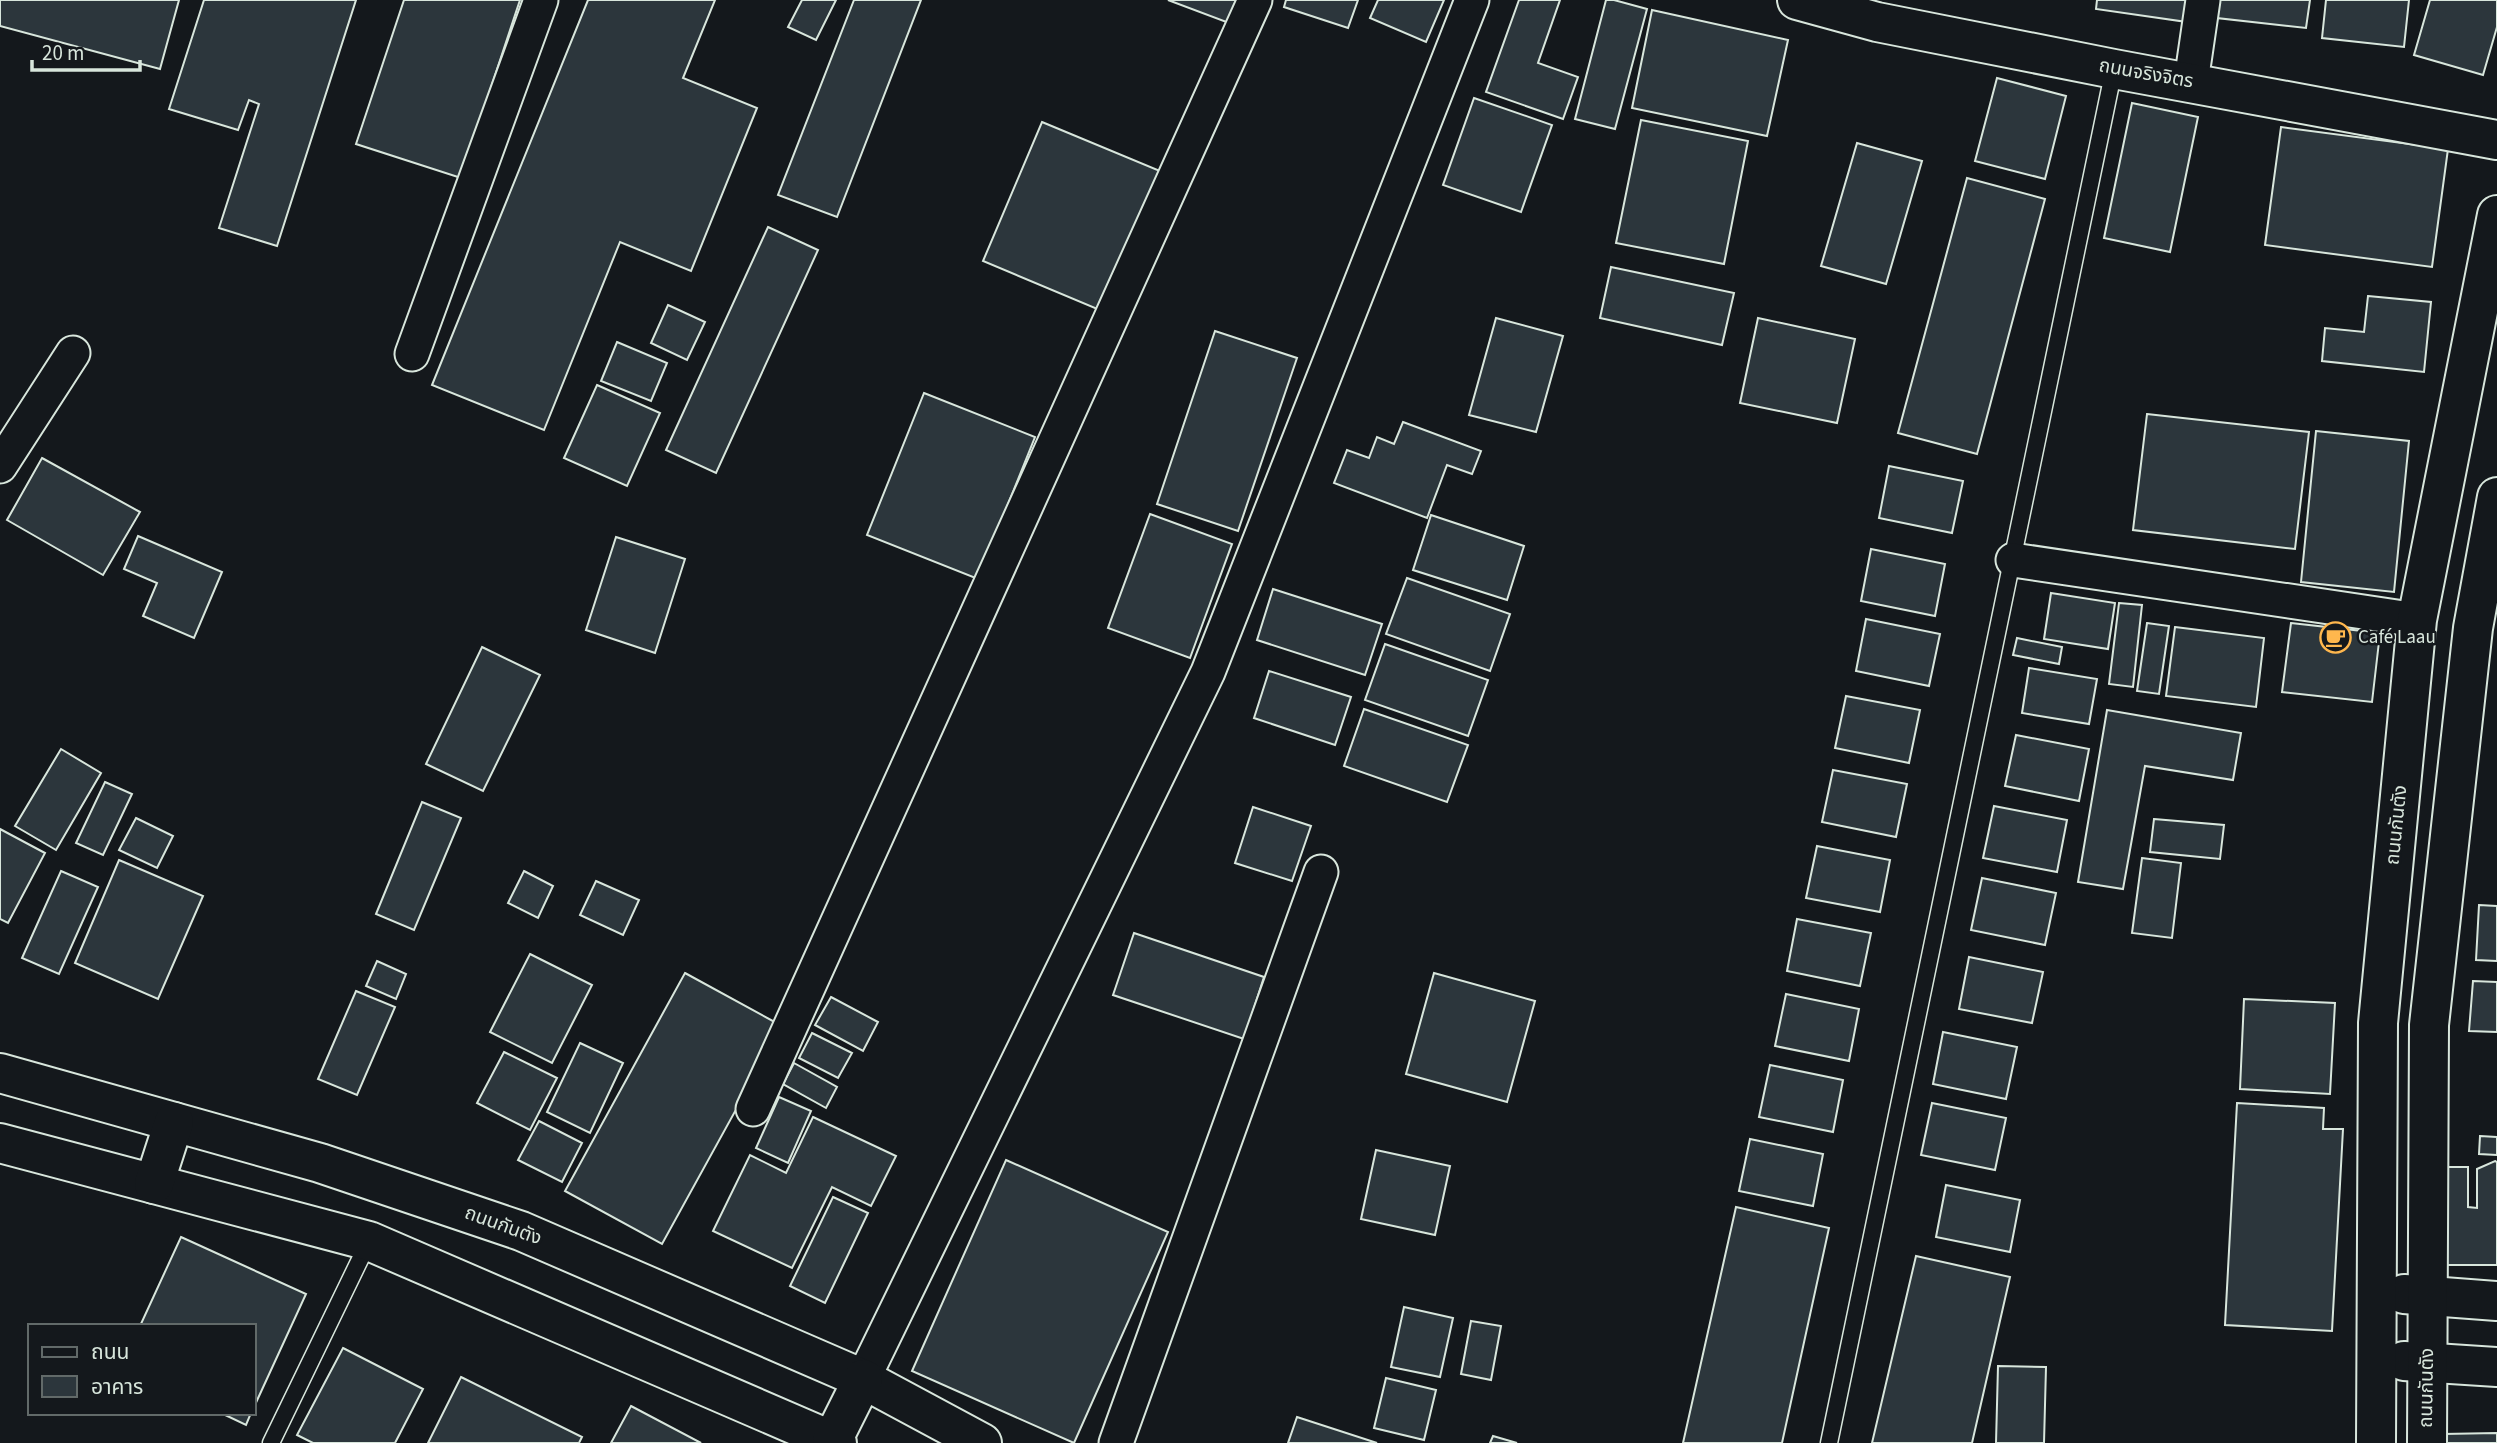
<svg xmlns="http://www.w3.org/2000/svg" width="2497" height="1443" font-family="'Source Sans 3','Noto Sans Thai',sans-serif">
	<rect width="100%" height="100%" fill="#14181c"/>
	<g fill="#2c363c" stroke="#d8e6dc" stroke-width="2">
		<path d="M0,0H179L160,69L0,26Z"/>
		<path d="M204,0H356L277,246L219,228L259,104L249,100L238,130L169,109Z"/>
		<path d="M404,0H520L461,178L356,144Z"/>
		<path d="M588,0H715L683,78L757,108L691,271L620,242L544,430L432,385Z"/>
		<path d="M802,0H836L816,40L788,27Z"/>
		<path d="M854,0H921L837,217L778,195Z"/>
		<path d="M1168,0H1237L1229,23Z"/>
		<path d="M1286,0H1358L1348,28L1284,7Z"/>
		<path d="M1378,0H1444L1426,42L1370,18Z"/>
		<path d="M1519,0H1560L1538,63L1578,77L1563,119L1486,92Z"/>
		<path d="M1606,0H1614L1647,9L1615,129L1575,119Z"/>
		<path d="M2097,0H2190L2187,22L2096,9Z"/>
		<path d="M2219,0H2310L2306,28L2217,18Z"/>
		<path d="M2326,0H2409L2404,47L2322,38Z"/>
		<path d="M2430,0H2497V27L2483,75L2414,55Z"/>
		<path d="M1652,10L1788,40L1767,136L1632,108Z"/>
		<path d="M1997,78L2066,96L2045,179L1975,161Z"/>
		<path d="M1474,98L1552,125L1521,212L1443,185Z"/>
		<path d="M2132,103L2198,117L2170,252L2104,238Z"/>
		<path d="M1641,120L1748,141L1724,264L1616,243Z"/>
		<path d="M1042,122L1160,171L1102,311L983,261Z"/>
		<path d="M2281,127L2448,149L2432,267L2265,245Z"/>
		<path d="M1857,143L1922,161L1886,284L1821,266Z"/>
		<path d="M1967,178L2045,199L1977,454L1898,433Z"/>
		<path d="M768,227L818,250L716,473L666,450Z"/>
		<path d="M1611,267L1734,293L1722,345L1600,318Z"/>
		<path d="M2368,296L2431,302L2424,372L2322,361L2325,328L2364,332Z"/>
		<path d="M668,305L705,322L687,360L651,343Z"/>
		<path d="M1496,318L1563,336L1536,432L1469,415Z"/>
		<path d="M1758,318L1855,339L1837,423L1740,403Z"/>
		<path d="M1215,331L1297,358L1238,531L1157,504Z"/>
		<path d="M617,342L667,363L651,401L601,381Z"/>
		<path d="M597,385L660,413L627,486L564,458Z"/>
		<path d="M924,393L1035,437L978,579L867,535Z"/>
		<path d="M2147,414L2309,432L2295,549L2133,530Z"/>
		<path d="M1403,422L1481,451L1472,474L1447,465L1427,518L1334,483L1347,450L1369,458L1377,437L1394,444Z"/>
		<path d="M2316,431L2409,441L2394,592L2301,582Z"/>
		<path d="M42,458L140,512L103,575L7,520Z"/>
		<path d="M1889,466L1963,481L1952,533L1879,518Z"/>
		<path d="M1150,514L1232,544L1190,658L1108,628Z"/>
		<path d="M1431,515L1524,546L1507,600L1413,570Z"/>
		<path d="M138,536L222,572L194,638L143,616L157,583L124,569Z"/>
		<path d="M616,537L685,559L655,653L586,630Z"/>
		<path d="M1871,549L1945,564L1935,616L1861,601Z"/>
		<path d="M1407,578L1510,614L1490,671L1386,634Z"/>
		<path d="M1273,589L1382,624L1365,675L1257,640Z"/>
		<path d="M2051,593L2115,603L2108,649L2044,639Z"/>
		<path d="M2119,603L2142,605L2133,687L2109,684Z"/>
		<path d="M1866,619L1940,634L1929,686L1856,671Z"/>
		<path d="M2147,623L2169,626L2159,694L2137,691Z"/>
		<path d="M2291,623L2380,633L2372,702L2282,692Z"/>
		<path d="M2175,627L2264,638L2256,707L2166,696Z"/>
		<path d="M2017,638L2062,647L2059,664L2013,655Z"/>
		<path d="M1385,644L1488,680L1468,736L1365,700Z"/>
		<path d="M482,647L540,675L483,791L426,764Z"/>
		<path d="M2029,668L2097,679L2089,724L2022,713Z"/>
		<path d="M1269,671L1351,697L1335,745L1254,718Z"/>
		<path d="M1846,696L1920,710L1909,763L1835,748Z"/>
		<path d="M1364,709L1468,745L1447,802L1344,766Z"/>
		<path d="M2107,710L2241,733L2233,780L2145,766L2123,889L2078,882Z"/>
		<path d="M2016,735L2089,749L2079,801L2005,786Z"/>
		<path d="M61,749L101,773L56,850L15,826Z"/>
		<path d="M1833,770L1907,784L1896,837L1822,822Z"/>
		<path d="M105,782L132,794L103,855L76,843Z"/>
		<path d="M422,802L461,818L414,930L376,914Z"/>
		<path d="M1994,806L2067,820L2057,872L1983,858Z"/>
		<path d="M1253,807L1311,826L1292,881L1235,863Z"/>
		<path d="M136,818L173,836L157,868L119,850Z"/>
		<path d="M2154,819L2224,825L2220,859L2150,852Z"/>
		<path d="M0,829L45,853L8,923L0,919Z"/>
		<path d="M1817,846L1890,860L1880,912L1806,898Z"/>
		<path d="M2142,858L2181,863L2172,938L2132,933Z"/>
		<path d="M119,860L203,896L158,999L75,963Z"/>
		<path d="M61,871L98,887L59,974L22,958Z"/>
		<path d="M524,871L553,886L538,918L508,903Z"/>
		<path d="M1982,878L2056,893L2045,945L1971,930Z"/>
		<path d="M596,881L639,900L623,935L580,915Z"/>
		<path d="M2479,905L2497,906V961L2476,960Z"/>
		<path d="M1797,919L1871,933L1860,986L1787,971Z"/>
		<path d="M1134,933L1264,977L1244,1039L1113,995Z"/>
		<path d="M530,954L592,985L552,1063L490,1032Z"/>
		<path d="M1969,957L2043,972L2032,1023L1959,1009Z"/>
		<path d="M377,961L406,974L396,999L366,986Z"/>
		<path d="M685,973L782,1026L662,1244L565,1191Z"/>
		<path d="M1434,973L1535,1001L1507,1102L1406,1074Z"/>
		<path d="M2473,981L2497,982V1032L2469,1031Z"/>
		<path d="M356,991L395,1007L357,1095L318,1079Z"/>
		<path d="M1786,994L1859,1009L1849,1061L1775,1046Z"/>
		<path d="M831,997L878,1022L863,1051L815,1025Z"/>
		<path d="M2244,999L2335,1003L2330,1094L2240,1089Z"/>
		<path d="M1943,1032L2017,1047L2006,1099L1933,1084Z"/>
		<path d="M812,1033L852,1053L838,1078L799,1058Z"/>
		<path d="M580,1043L623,1063L590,1133L547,1112Z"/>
		<path d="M504,1052L557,1078L530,1130L477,1103Z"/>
		<path d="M794,1063L837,1087L826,1108L783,1084Z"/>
		<path d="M1770,1065L1843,1080L1833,1132L1759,1117Z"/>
		<path d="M779,1097L811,1111L788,1163L756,1148Z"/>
		<path d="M1932,1103L2006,1118L1995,1170L1921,1155Z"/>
		<path d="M2237,1103L2324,1108L2323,1129H2343L2332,1331L2225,1325Z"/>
		<path d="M813,1117L896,1156L871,1206L832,1187L792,1268L713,1231L750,1155L786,1173Z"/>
		<path d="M539,1121L582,1143L562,1182L518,1160Z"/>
		<path d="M2480,1136L2497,1137V1155L2479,1154Z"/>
		<path d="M1750,1139L1823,1154L1813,1206L1739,1191Z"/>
		<path d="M1376,1150L1450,1166L1435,1235L1361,1219Z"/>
		<path d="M1006,1160L1168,1232L1074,1443L912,1371Z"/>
		<path d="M2495,1161L2497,1162V1265H2440L2441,1167H2468V1207L2477,1208V1169Z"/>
		<path d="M1946,1185L2020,1200L2010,1252L1936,1237Z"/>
		<path d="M833,1197L868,1213L825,1303L790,1286Z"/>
		<path d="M1736,1207L1829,1228L1782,1443H1683Z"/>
		<path d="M181,1237L306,1294L254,1407V1326H140Z"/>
		<path d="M1916,1256L2010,1277L1972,1443H1872Z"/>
		<path d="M1404,1307L1453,1318L1440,1377L1391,1367Z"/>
		<path d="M1471,1321L1501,1326L1491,1380L1461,1374Z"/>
		<path d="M343,1348L423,1389L395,1443H313L297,1435Z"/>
		<path d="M1998,1366L2046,1367L2044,1443H1996Z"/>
		<path d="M461,1377L582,1437L579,1443H428Z"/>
		<path d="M1386,1378L1436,1390L1424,1440L1374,1428Z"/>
		<path d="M631,1406L701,1443H611Z"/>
		<path d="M221,1413H251L246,1425Z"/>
		<path d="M1297,1417L1377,1443H1288Z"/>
		<path d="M2497,1433V1443H2443V1434Z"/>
		<path d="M1493,1436L1517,1443H1490Z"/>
	</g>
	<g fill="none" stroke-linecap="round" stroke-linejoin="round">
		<defs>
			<g id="lane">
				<path d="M271,1443L369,1241"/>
				<path d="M1829,1443L2114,69"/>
			</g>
			<g id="street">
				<path d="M2191,82L2203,0"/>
				<path d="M412,354L541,0"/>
				<path d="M0,466L73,353"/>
				<path d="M2013,560L2417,620"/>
				<path d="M753,1109L1255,0"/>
				<path d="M863,1379L1208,672L1472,0"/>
				<path d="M1116,1443L1321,872"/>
			</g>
			<path id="secondary" d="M1797,0L1877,22L2114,69L2497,140"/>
			<g id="primary">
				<path d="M0,1073L320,1163L521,1231L863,1379L982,1443"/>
				<path d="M0,1143L369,1241L837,1443"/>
				<path d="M154,1184L174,1122"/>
				<path d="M2404,1294L2497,1301"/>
				<path d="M2404,1361L2497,1367"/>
				<path d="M832,1441L863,1379"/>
				<path d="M2376,1443L2378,1023L2417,620L2497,215"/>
				<path d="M2427,1443L2429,1025L2473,628L2497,497"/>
			</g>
		</defs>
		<use href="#lane" stroke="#d8e6dc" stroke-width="19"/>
		<use href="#street" stroke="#d8e6dc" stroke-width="37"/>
		<use href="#secondary" stroke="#d8e6dc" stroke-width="42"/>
		<use href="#primary" stroke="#d8e6dc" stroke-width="42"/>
		<use href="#lane" stroke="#14181c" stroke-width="16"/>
		<use href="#street" stroke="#14181c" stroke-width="33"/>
		<use href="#secondary" stroke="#14181c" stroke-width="38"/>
		<use href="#primary" stroke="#14181c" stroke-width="38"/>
	</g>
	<defs>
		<symbol id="cafe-ring" viewBox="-11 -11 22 22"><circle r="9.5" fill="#14181c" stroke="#ffb74d" stroke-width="1.5"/><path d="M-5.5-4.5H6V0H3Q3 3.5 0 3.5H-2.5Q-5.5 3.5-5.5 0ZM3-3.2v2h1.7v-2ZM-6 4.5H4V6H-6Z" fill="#ffb74d"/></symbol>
	</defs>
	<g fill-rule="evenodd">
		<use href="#cafe-ring" x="2318" y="620" width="35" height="35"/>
	</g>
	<g text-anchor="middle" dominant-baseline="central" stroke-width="5" stroke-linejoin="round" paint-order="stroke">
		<g font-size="19" fill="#d8e6dc" stroke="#14181c">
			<text transform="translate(2146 74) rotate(10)">ถนนจริงจิตร</text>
			<text transform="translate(2397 825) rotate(-84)">ถนนกันตัง</text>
			<text transform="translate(503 1226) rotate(20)">ถนนกันตัง</text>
			<text transform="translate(2427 1388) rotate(-89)">ถนนกันตัง</text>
		</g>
		<g font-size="19" fill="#d8e6dc" stroke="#14181c" text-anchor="start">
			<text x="2358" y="637">Café Laau</text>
		</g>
	</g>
	<rect x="28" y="1324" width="228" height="91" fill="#14181c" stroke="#626a69" stroke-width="2"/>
	<rect x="42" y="1347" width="35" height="10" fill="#14181c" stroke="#626a69" stroke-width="2"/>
	<text x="91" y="1359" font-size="21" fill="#d8e6dc">ถนน</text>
	<rect x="42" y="1376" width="35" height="21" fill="#2c363c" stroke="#626a69" stroke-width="2"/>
	<text x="91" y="1394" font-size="21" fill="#d8e6dc">อาคาร</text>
	<path d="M32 60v10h108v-10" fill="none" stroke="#d8e6dc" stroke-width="3.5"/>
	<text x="42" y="60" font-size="21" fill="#d8e6dc" stroke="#14181c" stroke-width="5" paint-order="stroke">20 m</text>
</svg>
